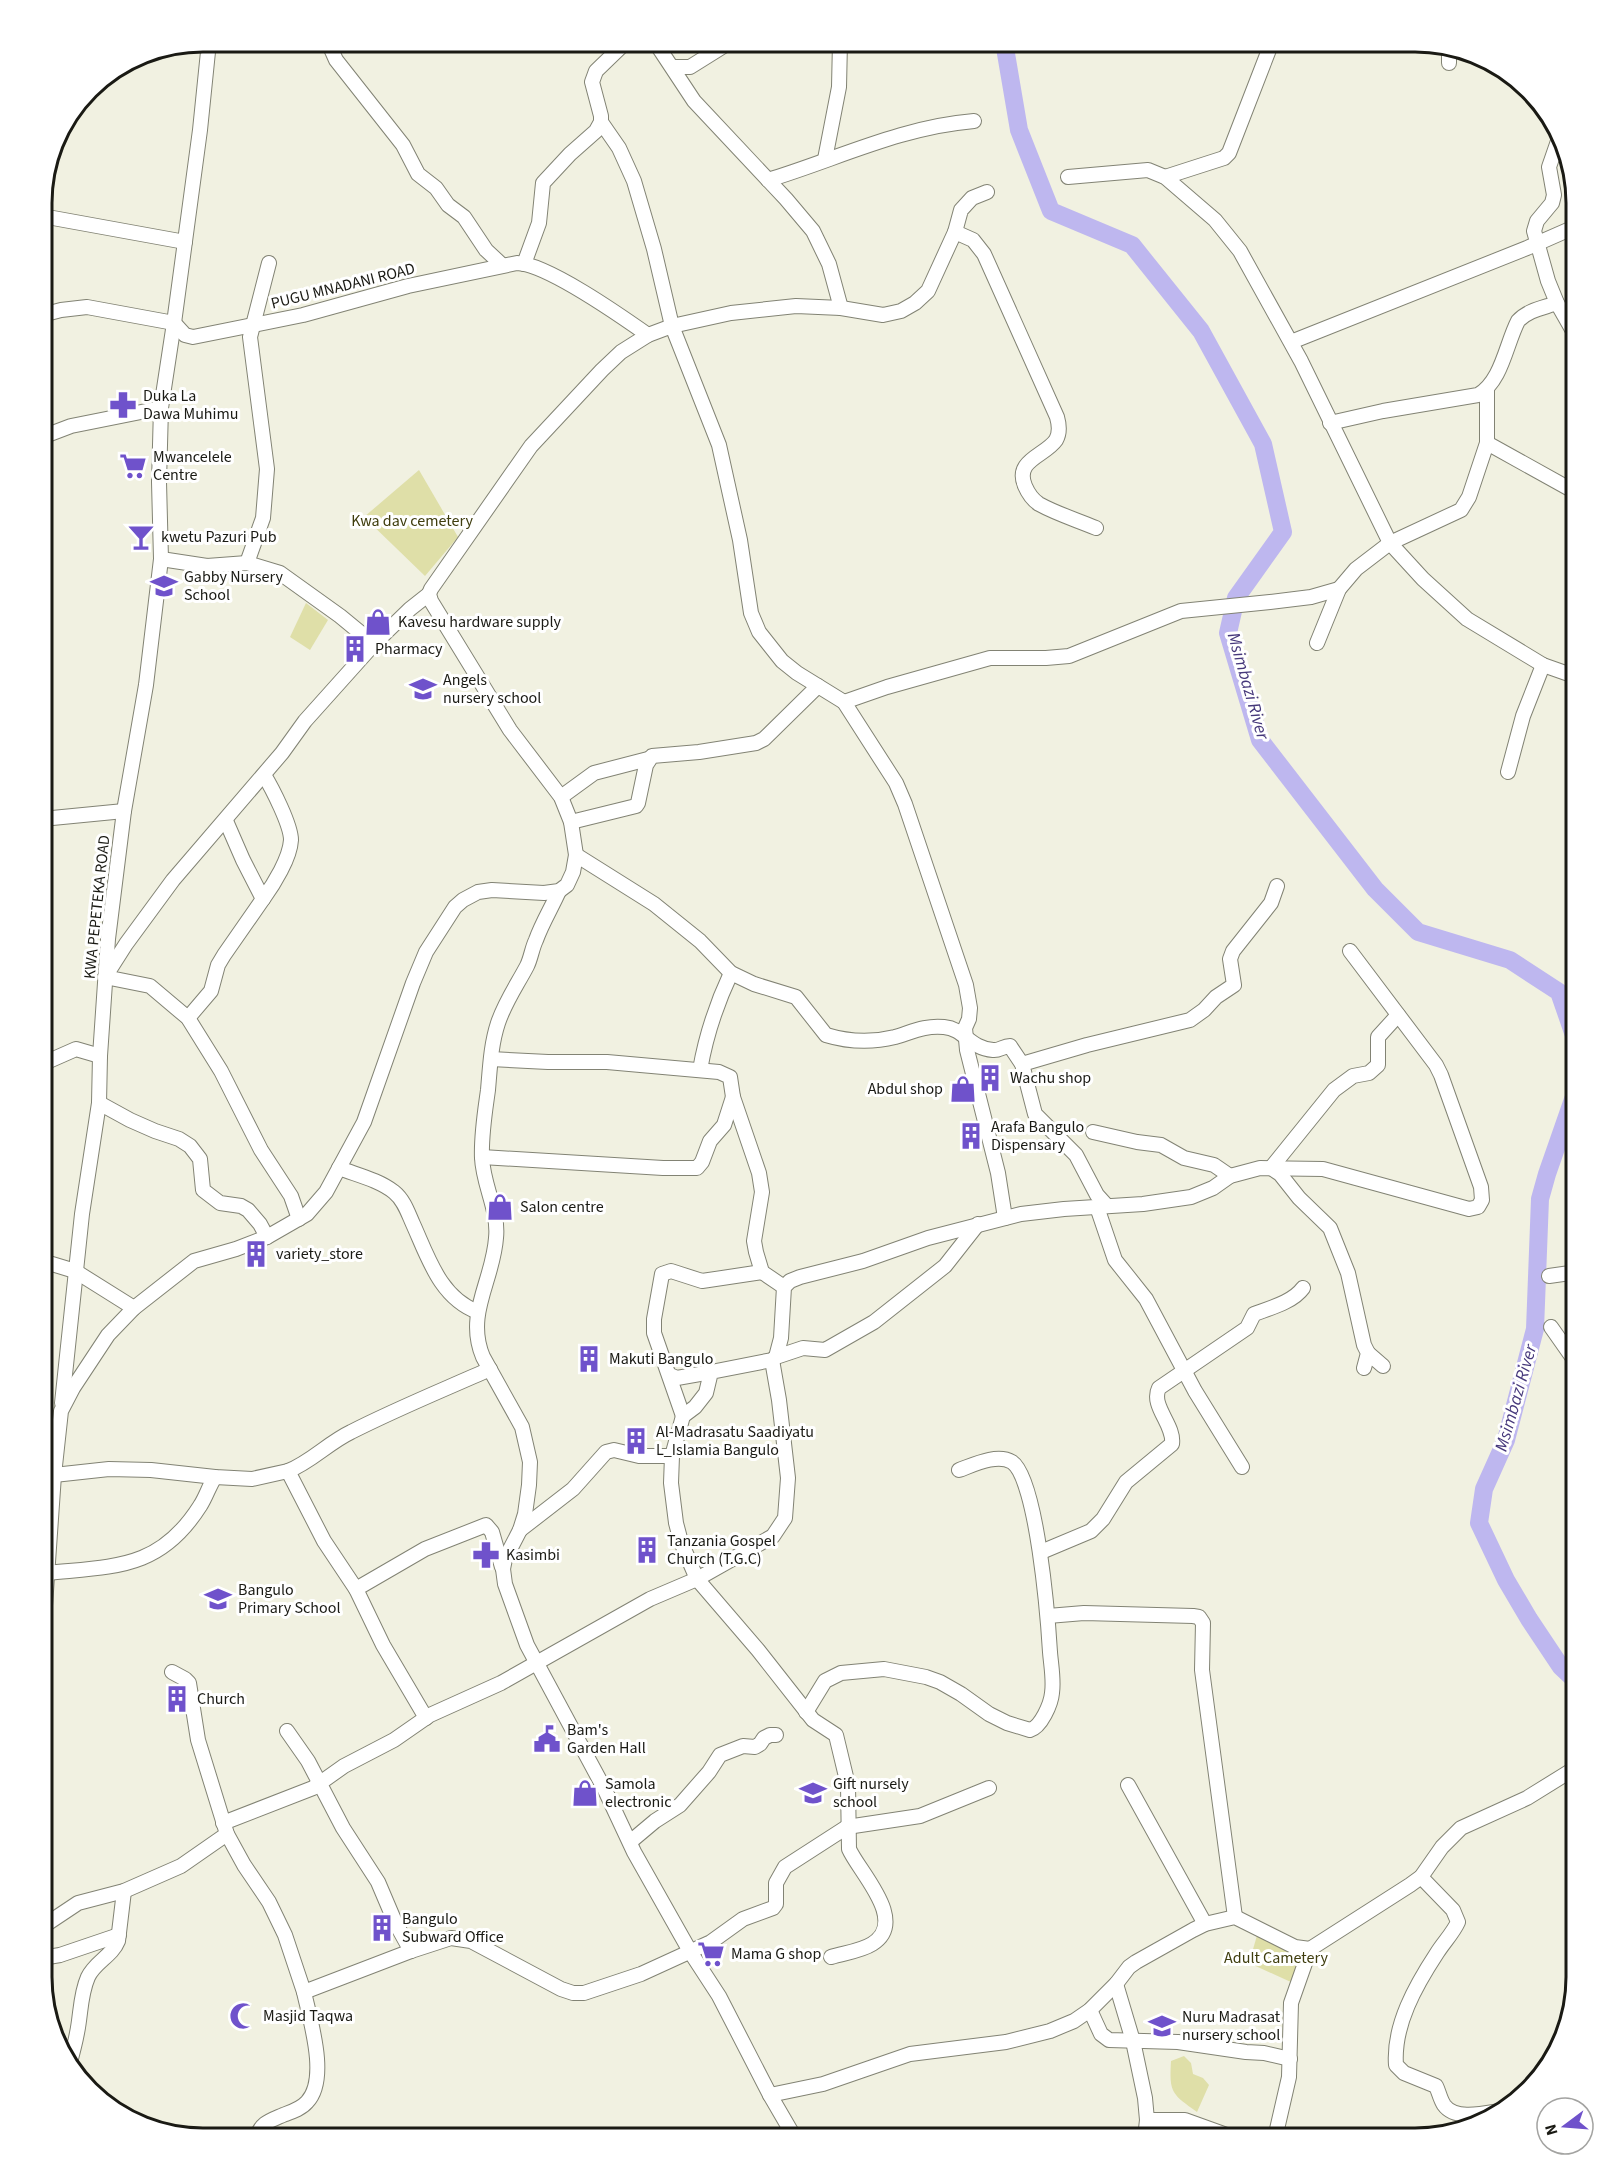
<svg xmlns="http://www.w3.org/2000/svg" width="1619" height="2180" font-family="'Source Sans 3',sans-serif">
	<rect width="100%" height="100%" fill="#f1f1e1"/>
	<g fill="#dfdfa8">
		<path d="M419,470L458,537L425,576L364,517Z"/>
		<path d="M306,603L328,620L310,650L290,637Z"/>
		<path d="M1258,1932L1303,1952L1293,1983L1249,1963Z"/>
		<path d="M1184,2056L1191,2063L1193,2074L1203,2078L1209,2085L1197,2112C1172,2094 1169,2093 1171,2061Z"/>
	</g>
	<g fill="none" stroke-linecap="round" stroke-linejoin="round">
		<g stroke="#beb7ef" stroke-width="18">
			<path d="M1004,42L1019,130L1051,211L1132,245L1201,331L1263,444L1283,532L1236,598L1228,633L1260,740L1375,889L1418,932L1510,960L1559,992L1577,1044"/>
			<path d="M1577,1682L1561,1667L1529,1619L1506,1580L1479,1523L1484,1489L1506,1440L1535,1329L1540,1199L1547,1174L1577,1088"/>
		</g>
		<defs>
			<g id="minor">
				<path d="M328,42L336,60L403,145L418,174L436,188L448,205L464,217L486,250L502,265"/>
				<path d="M655,42L694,101L786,199L813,231L829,264L841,308"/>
				<path d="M1449,63V50"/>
				<path d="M673,67H690L730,42"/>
				<path d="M601,122L619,148L634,181L654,249L672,326L719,445L740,540L751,613L759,632L782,661L797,673L844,702L896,783L905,804L966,985L970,1008L969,1019L965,1028L967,1050L998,1173L1005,1218"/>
				<path d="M1558,141L1549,167L1554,195L1552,203L1537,221L1534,231L1548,281L1557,303L1577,338"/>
				<path d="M825,159L839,87L840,42"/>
				<path d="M1068,177L1148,170L1165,177L1215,220L1240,251L1301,361L1390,543L1423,579L1467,619L1543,665L1577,677"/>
				<path d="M1165,177L1224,158L1229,153L1272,42"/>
				<path d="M768,180C837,159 901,127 974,121"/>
				<path d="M42,216L185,242"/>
				<path d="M955,232L973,240L984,254L1057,417C1059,424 1060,433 1056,440C1045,456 1014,460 1025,486C1028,493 1033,500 1039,504C1057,514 1077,520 1096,528"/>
				<path d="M524,264L539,223L543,183L570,154L596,131L601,122V116L592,82L596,71L626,42"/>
				<path d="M42,315L61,310L87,307L174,323L185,335L193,337L303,315L408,286L517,263C547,264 621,316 648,335"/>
				<path d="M1291,342L1527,248L1577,226"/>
				<path d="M1330,423L1383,411L1478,395C1502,381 1506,344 1518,321C1528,310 1543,308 1557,303"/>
				<path d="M42,437L71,426L161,408"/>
				<path d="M1487,443L1577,493"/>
				<path d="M161,559L207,566L247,563L280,573L340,616L374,644"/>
				<path d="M247,563L263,518L267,469L250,337L269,263"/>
				<path d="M1317,643L1339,589L1356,569L1390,543L1461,510L1469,497L1487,443V390"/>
				<path d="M844,702L887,687L990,658H1046L1069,656L1181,611L1270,602L1311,597L1339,589"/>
				<path d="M1508,772L1523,716L1543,665"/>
				<path d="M561,797L594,773L648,759"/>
				<path d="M42,819L124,811"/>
				<path d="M571,822L636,806L638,803L646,765L652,756L699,752L756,743L764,739L818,686"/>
				<path d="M576,855L654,904L700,941L731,973L754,984L796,997L826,1035C849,1042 871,1043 895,1037C912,1032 925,1025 944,1027C965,1029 969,1048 993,1050C999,1051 1003,1046 1010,1046L1022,1064L1035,1114L1076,1155L1097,1195L1107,1206"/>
				<path d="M559,891C552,907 542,923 536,940C532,948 531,958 527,966C517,985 505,1002 498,1023C491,1044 490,1067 488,1090C485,1112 481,1135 482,1158C483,1185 499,1211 496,1238C493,1281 465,1314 483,1357L522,1427L530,1462L529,1485L525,1514L520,1530L505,1559L503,1569L505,1584L527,1645L605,1790L634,1852L691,1953L719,1996L770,2095L795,2138"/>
				<path d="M263,899C274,884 290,858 291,840C291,825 272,788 264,775"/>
				<path d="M188,1018L211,991L218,965L224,955L263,899L243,860L226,821"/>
				<path d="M491,1059L548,1062H607L719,1072L730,1077L733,1097L759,1173L762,1192L754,1241L756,1252L762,1272L784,1287"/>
				<path d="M42,1064L76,1049L100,1056"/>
				<path d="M1022,1064L1087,1045L1190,1020L1204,1010L1216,997L1234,985L1230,959L1233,951L1271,903L1277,886"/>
				<path d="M700,1070C706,1035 716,1005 731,973"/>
				<path d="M99,1103L130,1120L155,1131L179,1139L190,1146L200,1159L203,1190L220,1203L241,1206L248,1210L260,1224L267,1237"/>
				<path d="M1093,1132L1137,1142L1161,1145L1184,1158L1214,1165L1230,1176"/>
				<path d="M482,1157L663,1168H697L702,1162L710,1141L724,1125L733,1097"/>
				<path d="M339,1168C357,1175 379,1180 394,1192C404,1200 408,1213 413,1224C428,1257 440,1298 478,1312"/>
				<path d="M1271,1168L1280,1174L1299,1198L1330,1228L1348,1273L1364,1345L1368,1353L1364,1368"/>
				<path d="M1271,1168L1334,1090L1353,1076L1369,1073L1378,1065V1037L1398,1015"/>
				<path d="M1097,1207L1115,1260L1146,1299L1195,1391L1242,1467"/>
				<path d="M299,1219L291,1196L261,1150L221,1071L188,1018L150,986L105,977L126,944L173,880L282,753L305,721L374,644L410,609L429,594"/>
				<path d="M42,1261L75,1271L134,1308"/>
				<path d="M1549,1276L1577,1272"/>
				<path d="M1551,1327L1577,1364"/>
				<path d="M1368,1353L1383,1366"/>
				<path d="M776,1357L803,1348L825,1350L874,1322L945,1266L978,1224"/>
				<path d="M670,1375L677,1378L711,1372"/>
				<path d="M62,1403L82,1214L99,1103L100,1056L108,939L124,811L146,685L161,559L159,482L161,408L174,323L200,130L209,42"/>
				<path d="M683,1416L654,1333V1319L662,1274L671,1271L702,1281L762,1272"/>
				<path d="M672,1456L671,1483L676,1523L681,1542L697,1579L758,1650L813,1720L836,1735L848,1785L849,1849C859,1872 909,1921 872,1944C861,1951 844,1953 831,1957"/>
				<path d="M288,1471C311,1462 328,1443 351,1432C396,1409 443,1390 490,1369"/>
				<path d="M54,1475L109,1469L151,1470L215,1477L252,1479L288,1471L324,1541L356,1589L425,1549L486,1525L492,1532L502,1567"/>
				<path d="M520,1530L573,1489L606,1452L614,1450L639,1456H672L683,1416L695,1407L706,1393L711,1372L772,1360L776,1357L781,1338L784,1287L790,1281L800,1277L863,1261L928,1238L1021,1214L1064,1209L1143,1204L1191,1197L1213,1188L1230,1176L1260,1168L1323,1169L1469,1209L1478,1207L1482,1200L1481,1187L1441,1075L1436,1065L1350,951"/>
				<path d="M1041,1552L1091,1531L1103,1519L1126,1482L1172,1444C1175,1425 1150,1406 1159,1388L1247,1328L1254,1314C1270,1308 1293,1302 1303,1288"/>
				<path d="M48,1573C116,1566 160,1569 200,1506C206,1497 209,1486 215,1477"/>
				<path d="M356,1589L383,1645L426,1718"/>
				<path d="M1048,1616L1084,1613L1193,1616L1199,1617L1203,1623L1202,1670L1235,1917"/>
				<path d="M42,1649L54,1475L61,1411L73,1388L108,1335L134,1308L194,1261L236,1249L267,1237L307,1214L326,1192L364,1122L413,983L426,952L455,907L463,900L478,892L492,890L544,893L559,891L567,885L573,872L576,855L571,822L561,797L510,730L431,601L429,594L431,589L531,446L602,370L621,352L648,335L672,326L731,313L796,306L841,308L883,315L901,311L915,303L928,291L955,232L961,210L972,198L987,192"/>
				<path d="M172,1672L185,1679L189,1683L198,1740L227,1834L244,1865L269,1902L285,1935L304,1992L411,1951L451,1938L471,1941L561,1989L573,1993H584L641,1974L711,1942L743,1919L773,1908L776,1904V1883L785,1867L847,1827L920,1816L989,1788"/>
				<path d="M806,1712L825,1681L841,1673L884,1669L926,1677L940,1682L961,1694L989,1714L1007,1723L1030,1730C1041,1727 1051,1704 1052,1693C1054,1680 1051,1665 1050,1652C1048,1619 1037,1479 1012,1462C997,1453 973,1465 959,1470"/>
				<path d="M287,1731L308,1761L343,1828L378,1882L395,1922L411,1951"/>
				<path d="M1128,1785L1205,1924"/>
				<path d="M223,1823L313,1788L344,1766L394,1740L430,1715L501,1683L650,1599L697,1579L773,1536L785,1518L788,1478L779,1400L772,1360"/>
				<path d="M630,1842L655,1821L680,1805L709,1772L720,1755L743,1746L755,1747L760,1744L764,1738L770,1735H776"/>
				<path d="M1421,1877L1453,1910L1458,1922C1453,1933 1444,1942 1437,1953C1416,1985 1393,2025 1396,2065L1404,2073L1436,2086C1439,2092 1440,2099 1444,2105C1456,2122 1489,2112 1506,2110"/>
				<path d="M42,1927L78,1903L124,1891L181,1866L227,1834"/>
				<path d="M42,1958L60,1955L119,1935"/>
				<path d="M1116,1984L1133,2041L1145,2098L1147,2120L1145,2138"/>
				<path d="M1090,2010L1101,2034L1109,2040L1178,2042L1246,2052L1264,2053L1290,2059"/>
				<path d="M69,2066C72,2055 75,2044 77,2033C81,2014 80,1995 88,1977C95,1962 112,1956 118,1941L124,1891"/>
				<path d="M770,2095L823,2084L910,2054L1006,2042L1050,2031L1074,2021L1090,2010L1116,1984L1129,1967L1136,1962L1193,1930L1205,1924L1235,1917L1295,1947L1310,1949"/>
				<path d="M1147,2120H1185L1235,2138"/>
				<path d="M256,2138C261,2123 269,2121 283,2115C291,2112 301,2109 307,2102C329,2079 310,2020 304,1992"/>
				<path d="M1275,2138L1289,2077L1291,2003L1310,1949L1410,1885L1421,1877L1442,1847L1461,1828L1527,1798L1577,1767"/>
			</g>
		</defs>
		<use href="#minor" stroke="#828374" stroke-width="16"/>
		<use href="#minor" stroke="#fff" stroke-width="14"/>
	</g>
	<defs>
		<symbol id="pharmacy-bare" viewBox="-9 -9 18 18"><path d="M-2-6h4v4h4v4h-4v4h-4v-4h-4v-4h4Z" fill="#6f52cb" stroke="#fff" stroke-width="2.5" paint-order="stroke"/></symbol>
		<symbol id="supermarket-bare" viewBox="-9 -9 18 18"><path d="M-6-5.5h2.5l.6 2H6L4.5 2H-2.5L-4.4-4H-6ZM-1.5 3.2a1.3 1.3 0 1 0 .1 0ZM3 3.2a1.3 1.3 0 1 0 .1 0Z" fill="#6f52cb" stroke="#fff" stroke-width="2.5" paint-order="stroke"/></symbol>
		<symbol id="bar-bare" viewBox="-9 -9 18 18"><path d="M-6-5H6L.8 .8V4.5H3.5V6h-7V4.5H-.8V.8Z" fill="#6f52cb" stroke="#fff" stroke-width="2.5" paint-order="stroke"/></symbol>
		<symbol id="school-bare" viewBox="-9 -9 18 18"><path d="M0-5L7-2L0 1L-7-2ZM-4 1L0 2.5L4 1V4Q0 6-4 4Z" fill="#6f52cb" stroke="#fff" stroke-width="2.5" paint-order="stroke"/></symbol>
		<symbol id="shop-bare" viewBox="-9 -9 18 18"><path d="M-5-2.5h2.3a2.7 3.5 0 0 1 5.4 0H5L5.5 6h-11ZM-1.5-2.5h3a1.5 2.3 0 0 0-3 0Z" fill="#6f52cb" stroke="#fff" stroke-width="2.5" paint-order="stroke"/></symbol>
		<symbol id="building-bare" viewBox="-9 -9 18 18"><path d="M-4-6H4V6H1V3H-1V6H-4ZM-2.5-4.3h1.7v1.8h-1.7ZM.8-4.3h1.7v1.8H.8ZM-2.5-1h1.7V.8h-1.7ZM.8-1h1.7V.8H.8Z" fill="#6f52cb" stroke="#fff" stroke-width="2.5" paint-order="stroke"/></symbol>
		<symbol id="civic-bare" viewBox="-9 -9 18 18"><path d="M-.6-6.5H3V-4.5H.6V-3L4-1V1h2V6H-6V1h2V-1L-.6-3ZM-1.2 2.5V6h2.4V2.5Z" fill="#6f52cb" stroke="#fff" stroke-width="2.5" paint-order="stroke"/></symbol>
		<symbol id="mosque-bare" viewBox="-9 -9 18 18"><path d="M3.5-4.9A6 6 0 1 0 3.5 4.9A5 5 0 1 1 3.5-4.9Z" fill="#6f52cb" stroke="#fff" stroke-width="2.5" paint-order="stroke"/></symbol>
	</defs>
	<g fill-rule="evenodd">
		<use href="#pharmacy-bare" x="104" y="386" width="38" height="38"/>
		<use href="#supermarket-bare" x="114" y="447" width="38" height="38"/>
		<use href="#bar-bare" x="122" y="518" width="38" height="38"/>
		<use href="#school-bare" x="145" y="567" width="38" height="38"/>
		<use href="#shop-bare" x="359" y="603" width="38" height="38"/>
		<use href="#building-bare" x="336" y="630" width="38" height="38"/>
		<use href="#school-bare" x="404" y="670" width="38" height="38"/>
		<use href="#building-bare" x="971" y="1059" width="38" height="38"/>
		<use href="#shop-bare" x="944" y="1070" width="38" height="38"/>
		<use href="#building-bare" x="952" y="1117" width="38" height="38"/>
		<use href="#shop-bare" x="481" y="1188" width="38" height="38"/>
		<use href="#building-bare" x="237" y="1235" width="38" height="38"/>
		<use href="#building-bare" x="570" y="1340" width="38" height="38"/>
		<use href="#building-bare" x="617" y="1422" width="38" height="38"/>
		<use href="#building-bare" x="628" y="1531" width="38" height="38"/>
		<use href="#pharmacy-bare" x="467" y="1536" width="38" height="38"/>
		<use href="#school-bare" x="199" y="1580" width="38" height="38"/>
		<use href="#building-bare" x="158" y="1680" width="38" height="38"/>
		<use href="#civic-bare" x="528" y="1720" width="38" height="38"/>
		<use href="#shop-bare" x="566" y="1774" width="38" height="38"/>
		<use href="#school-bare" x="794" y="1774" width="38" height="38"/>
		<use href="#building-bare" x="363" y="1909" width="38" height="38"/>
		<use href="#supermarket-bare" x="692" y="1935" width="38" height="38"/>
		<use href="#mosque-bare" x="224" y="1997" width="38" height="38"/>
		<use href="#school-bare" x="1143" y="2007" width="38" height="38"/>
	</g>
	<g text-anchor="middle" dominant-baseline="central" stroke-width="6" stroke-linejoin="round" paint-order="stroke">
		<g font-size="16" fill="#1a1a14" stroke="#fff">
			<text transform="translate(343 286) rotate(-14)">PUGU MNADANI ROAD</text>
			<text transform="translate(97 907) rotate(-84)">KWA PEPETEKA ROAD</text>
		</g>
		<g font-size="16" fill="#1a1a14" stroke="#fff" text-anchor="start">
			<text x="143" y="396">Duka La<tspan x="143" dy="18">Dawa Muhimu</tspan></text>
			<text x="153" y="457">Mwancelele<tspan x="153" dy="18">Centre</tspan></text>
			<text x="161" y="537">kwetu Pazuri Pub</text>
			<text x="184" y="577">Gabby Nursery<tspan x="184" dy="18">School</tspan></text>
			<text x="398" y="622">Kavesu hardware supply</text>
			<text x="375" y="649">Pharmacy</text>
			<text x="443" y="680">Angels<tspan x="443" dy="18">nursery school</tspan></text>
			<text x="1010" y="1078">Wachu shop</text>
			<text x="943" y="1089" text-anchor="end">Abdul shop</text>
			<text x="991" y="1127">Arafa Bangulo<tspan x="991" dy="18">Dispensary</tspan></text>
			<text x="520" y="1207">Salon centre</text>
			<text x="276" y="1254">variety_store</text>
			<text x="609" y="1359">Makuti Bangulo</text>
			<text x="656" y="1432">Al-Madrasatu Saadiyatu<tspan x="656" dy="18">L_Islamia Bangulo</tspan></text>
			<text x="667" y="1541">Tanzania Gospel<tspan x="667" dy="18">Church (T.G.C)</tspan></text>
			<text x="506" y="1555">Kasimbi</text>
			<text x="238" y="1590">Bangulo<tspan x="238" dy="18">Primary School</tspan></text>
			<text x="197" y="1699">Church</text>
			<text x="567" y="1730">Bam's<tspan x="567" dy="18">Garden Hall</tspan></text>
			<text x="605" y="1784">Samola<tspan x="605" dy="18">electronic</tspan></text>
			<text x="833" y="1784">Gift nursely<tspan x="833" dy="18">school</tspan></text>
			<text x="402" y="1919">Bangulo<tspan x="402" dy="18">Subward Office</tspan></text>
			<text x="731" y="1954">Mama G shop</text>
			<text x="263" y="2016">Masjid Taqwa</text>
			<text x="1182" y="2017">Nuru Madrasat<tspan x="1182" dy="18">nursery school</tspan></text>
		</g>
		<g font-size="16" fill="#3f3d0e" stroke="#fff">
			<text x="412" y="521">Kwa dav cemetery</text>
			<text x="1276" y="1958">Adult Cametery</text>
		</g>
		<g font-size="18" font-style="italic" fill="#46387b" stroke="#fff">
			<text transform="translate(1248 686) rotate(74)">Msimbazi River</text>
			<text transform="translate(1516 1398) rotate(-74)">Msimbazi River</text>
		</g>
	</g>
	<path d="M0 0H1619V2180H0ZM203 52H1415A151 151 0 0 1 1566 203V1977A151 151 0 0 1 1415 2128H203A151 151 0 0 1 52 1977V203A151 151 0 0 1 203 52Z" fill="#fff" fill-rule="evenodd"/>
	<path fill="none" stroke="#1a1a14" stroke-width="3" d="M203 52H1415A151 151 0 0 1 1566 203V1977A151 151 0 0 1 1415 2128H203A151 151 0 0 1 52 1977V203A151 151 0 0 1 203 52Z"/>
	<g transform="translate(1565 2126) rotate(254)"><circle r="28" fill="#ffffff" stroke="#a3a3a1" stroke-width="1.5"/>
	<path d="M0-4.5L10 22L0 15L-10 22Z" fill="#6f52cb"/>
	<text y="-9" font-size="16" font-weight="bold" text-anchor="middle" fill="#1a1a14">N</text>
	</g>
</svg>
